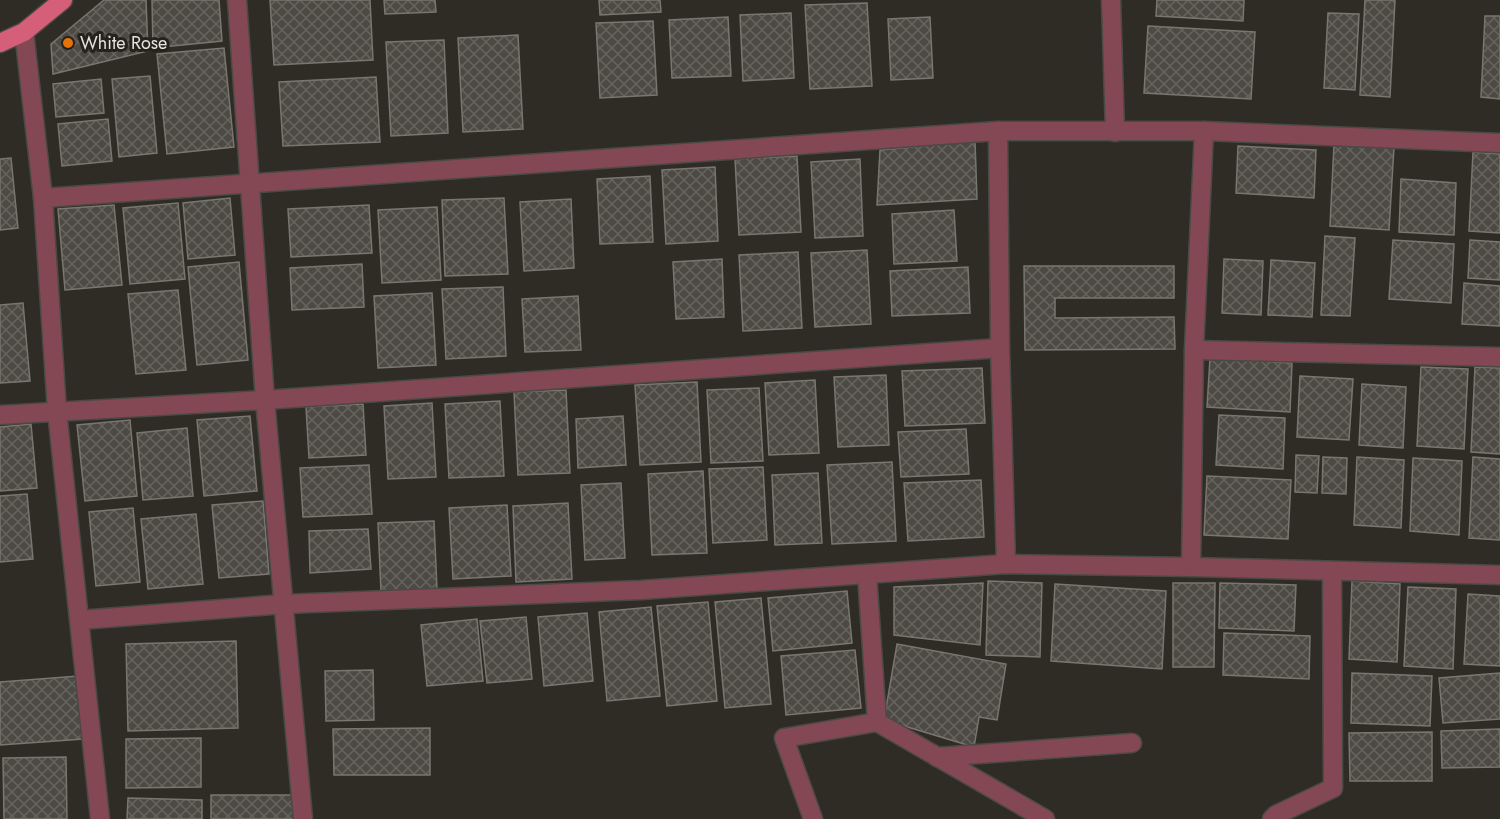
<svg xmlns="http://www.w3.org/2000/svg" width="1500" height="819" font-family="Jost,sans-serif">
	<defs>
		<pattern id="building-cross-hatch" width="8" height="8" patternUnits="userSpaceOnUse" patternTransform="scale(1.5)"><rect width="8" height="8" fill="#4c4a43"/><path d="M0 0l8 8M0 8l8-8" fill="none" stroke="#66645e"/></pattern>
	</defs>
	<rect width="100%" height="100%" fill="#2e2c25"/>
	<g fill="url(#building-cross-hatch)" stroke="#79766e" stroke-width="1.5">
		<path d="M104,0H146L148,51L53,74L51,44Z"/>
		<path d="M152,0H219L222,41L153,48Z"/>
		<path d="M270,0H370L373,60L274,65Z"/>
		<path d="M384,0H435L436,12L385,14Z"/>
		<path d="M599,0H660L661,12L600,15Z"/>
		<path d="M1157,0H1244L1243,21L1156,16Z"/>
		<path d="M1365,0H1395L1390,97L1360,95Z"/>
		<path d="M867,3L872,86L810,89L805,5Z"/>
		<path d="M791,13L794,78L743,81L740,15Z"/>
		<path d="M1328,13L1359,14L1355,90L1324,88Z"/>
		<path d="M1485,16H1500V99L1481,97Z"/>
		<path d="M728,17L731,76L672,78L669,20Z"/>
		<path d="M930,17L933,78L891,80L888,19Z"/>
		<path d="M653,21L657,95L600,98L596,23Z"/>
		<path d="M1148,26L1255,32L1251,99L1144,93Z"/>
		<path d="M518,35L523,129L463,132L458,38Z"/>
		<path d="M444,40L448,133L391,136L386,42Z"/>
		<path d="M224,48L234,147L167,154L157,54Z"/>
		<path d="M150,76L157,153L119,157L112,79Z"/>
		<path d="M376,77L380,142L283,146L279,82Z"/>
		<path d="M101,79L104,113L56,117L53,84Z"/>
		<path d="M108,119L112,161L62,166L58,124Z"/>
		<path d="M975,141L977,199L877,205L880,150Z"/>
		<path d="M1334,144L1394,147L1389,230L1330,226Z"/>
		<path d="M1238,146L1316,150L1314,198L1236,193Z"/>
		<path d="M1473,152L1500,154V233L1469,231Z"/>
		<path d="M797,156L801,232L739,235L735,159Z"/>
		<path d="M11,158L18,228L0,230V159Z"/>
		<path d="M860,159L863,236L815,238L811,162Z"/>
		<path d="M715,167L718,241L666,244L662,170Z"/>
		<path d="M650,176L653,242L600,244L597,179Z"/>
		<path d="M1401,179L1456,183L1454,235L1399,232Z"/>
		<path d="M230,198L235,255L188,259L183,203Z"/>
		<path d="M504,198L508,274L445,276L442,200Z"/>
		<path d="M571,199L574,268L524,271L520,202Z"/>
		<path d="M178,203L185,279L130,284L123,208Z"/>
		<path d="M114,205L122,285L65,290L58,209Z"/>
		<path d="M369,205L372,253L291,257L288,209Z"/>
		<path d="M437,207L441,280L382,283L378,210Z"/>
		<path d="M954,210L957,261L894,264L892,214Z"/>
		<path d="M1325,236L1355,238L1350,316L1321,315Z"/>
		<path d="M1393,240L1454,244L1451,303L1389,299Z"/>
		<path d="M1470,240L1500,242V280L1468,278Z"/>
		<path d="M867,250L871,324L815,327L811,253Z"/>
		<path d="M798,252L802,328L743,331L739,255Z"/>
		<path d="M722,259L724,317L676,319L673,262Z"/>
		<path d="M1224,259L1263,261L1261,315L1222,313Z"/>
		<path d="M1271,260L1315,263L1312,317L1268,315Z"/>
		<path d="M239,262L248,360L197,365L188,267Z"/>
		<path d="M362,264L364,307L292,310L290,268Z"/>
		<path d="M1024,266H1174V298H1055V318L1174,317L1175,349L1025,350Z"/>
		<path d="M968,267L970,313L892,316L890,271Z"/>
		<path d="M1464,283L1500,286V326L1462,324Z"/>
		<path d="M503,287L506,356L446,359L442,289Z"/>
		<path d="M178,290L186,370L136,374L128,294Z"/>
		<path d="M432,293L436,365L378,368L374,296Z"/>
		<path d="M578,296L581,350L525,352L522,299Z"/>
		<path d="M23,303L30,381L0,383V305Z"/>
		<path d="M1210,358L1292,363L1290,412L1207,407Z"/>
		<path d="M1421,367L1468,369L1464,449L1417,446Z"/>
		<path d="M1475,367L1500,368V454L1471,452Z"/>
		<path d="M982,368L985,423L905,426L902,371Z"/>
		<path d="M886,375L889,445L838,447L834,377Z"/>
		<path d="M1300,376L1353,379L1349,440L1297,437Z"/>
		<path d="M815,380L819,453L769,455L765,383Z"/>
		<path d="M697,382L701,462L640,465L635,385Z"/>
		<path d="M1362,384L1406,387L1403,448L1359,445Z"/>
		<path d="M759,388L763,461L711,463L707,390Z"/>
		<path d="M566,390L570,473L518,475L514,392Z"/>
		<path d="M500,401L504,476L449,478L445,404Z"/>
		<path d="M432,403L436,477L388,479L384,406Z"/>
		<path d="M363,404L366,455L309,458L306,407Z"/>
		<path d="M1219,415L1285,418L1283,469L1216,465Z"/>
		<path d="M250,416L257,491L204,496L197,420Z"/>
		<path d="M623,416L626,465L578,468L576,419Z"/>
		<path d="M130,420L137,496L85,501L77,425Z"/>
		<path d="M31,424L37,488L0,491V427Z"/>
		<path d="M187,428L193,496L143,500L137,433Z"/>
		<path d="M966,429L969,474L901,477L898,432Z"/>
		<path d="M1296,455L1319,456L1317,493L1295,492Z"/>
		<path d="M1323,457L1347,458L1346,494L1322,493Z"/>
		<path d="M1357,457L1404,460L1401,528L1354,525Z"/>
		<path d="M1473,457L1500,459V540L1469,538Z"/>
		<path d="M1413,458L1462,461L1459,535L1410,531Z"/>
		<path d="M892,462L896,541L832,544L827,465Z"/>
		<path d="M369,465L372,514L303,517L300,468Z"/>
		<path d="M763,467L767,540L713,543L709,469Z"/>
		<path d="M703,471L707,553L652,555L648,474Z"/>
		<path d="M818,473L822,543L775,545L772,475Z"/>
		<path d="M1207,476L1291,480L1288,539L1204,535Z"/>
		<path d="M981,480L984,537L908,541L904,483Z"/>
		<path d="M621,483L625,558L585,560L581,485Z"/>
		<path d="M27,494L33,559L0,562V496Z"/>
		<path d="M263,501L269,574L219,578L212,505Z"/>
		<path d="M568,503L572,579L516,582L513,506Z"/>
		<path d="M507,505L511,576L453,579L449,508Z"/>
		<path d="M133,508L140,582L96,586L89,512Z"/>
		<path d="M196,514L203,584L148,589L141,519Z"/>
		<path d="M434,521L437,589L381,592L378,523Z"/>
		<path d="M368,529L371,569L310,573L309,531Z"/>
		<path d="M988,581L1042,583L1040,657L986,655Z"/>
		<path d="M1352,581L1400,584L1397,662L1349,659Z"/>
		<path d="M983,583L980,645L894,635V587Z"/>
		<path d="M1173,583H1215L1214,667H1173Z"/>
		<path d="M1220,583L1296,585L1294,631L1219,628Z"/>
		<path d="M1055,584L1166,591L1162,669L1051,661Z"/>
		<path d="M1408,587L1456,589L1453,669L1404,666Z"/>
		<path d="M847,591L852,643L773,651L768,598Z"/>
		<path d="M1468,594L1500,596V666L1464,664Z"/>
		<path d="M761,598L771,704L725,708L715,602Z"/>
		<path d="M708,602L717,701L667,706L657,606Z"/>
		<path d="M651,607L660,696L607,701L599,612Z"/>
		<path d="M587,613L593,681L544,686L538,617Z"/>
		<path d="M526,617L532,679L487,683L480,621Z"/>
		<path d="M477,619L483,681L427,686L421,625Z"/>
		<path d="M1224,633L1310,636L1309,679L1223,675Z"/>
		<path d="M236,641L238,728L128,731L126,644Z"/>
		<path d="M897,644L1006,664L997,720L979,717L974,747L884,720Z"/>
		<path d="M855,650L861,708L786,715L781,656Z"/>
		<path d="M373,670L374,720L326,721L325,671Z"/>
		<path d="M1352,673L1432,676L1430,726L1351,723Z"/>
		<path d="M1500,673V719L1443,723L1439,678Z"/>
		<path d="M78,676L83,739L0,745V682Z"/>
		<path d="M430,728V775H334L333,729Z"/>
		<path d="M1500,729V767L1442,768L1441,731Z"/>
		<path d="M1432,732V781H1350L1349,733Z"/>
		<path d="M201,738V787L126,788V739Z"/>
		<path d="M66,757L67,819H4L3,758Z"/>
		<path d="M211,795H296L297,819H211Z"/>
		<path d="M128,798L202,800V819H127Z"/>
	</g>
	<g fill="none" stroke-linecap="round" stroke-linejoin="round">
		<defs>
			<g id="street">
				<path d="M237,0L265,400L303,819"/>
				<path d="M1111,0L1115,132"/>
				<path d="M24,32L43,198L57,411L100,819"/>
				<path d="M998,131L1000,348L1006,564"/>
				<path d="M43,198L998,131H1204L1500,143"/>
				<path d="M1194,350L1500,357"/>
				<path d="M0,415L265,400L1000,348"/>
				<path d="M1191,567L1194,350L1204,131"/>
				<path d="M80,620L284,604L641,590L1006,564L1191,567L1500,575"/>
				<path d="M877,722L1045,819"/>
				<path d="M937,757L1132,743"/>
				<path d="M813,819L784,738L877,722L867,574"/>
				<path d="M1272,819L1276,815L1333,788L1332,572"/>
			</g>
			<path id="primary" d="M0,43L24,32L63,0"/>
		</defs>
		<use href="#street" stroke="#4b4943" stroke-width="21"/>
		<use href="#primary" stroke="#4b4943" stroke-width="21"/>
		<use href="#street" stroke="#834853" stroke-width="18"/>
		<use href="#primary" stroke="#d55e78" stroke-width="18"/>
	</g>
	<circle fill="#e8710a" stroke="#25221c" stroke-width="2" cx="68" cy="43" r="6"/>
	<g text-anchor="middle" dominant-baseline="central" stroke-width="6" stroke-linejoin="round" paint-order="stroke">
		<g font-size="18" fill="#e4e3de" stroke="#25221c" text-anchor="start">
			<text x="80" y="43">White Rose</text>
		</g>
	</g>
</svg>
